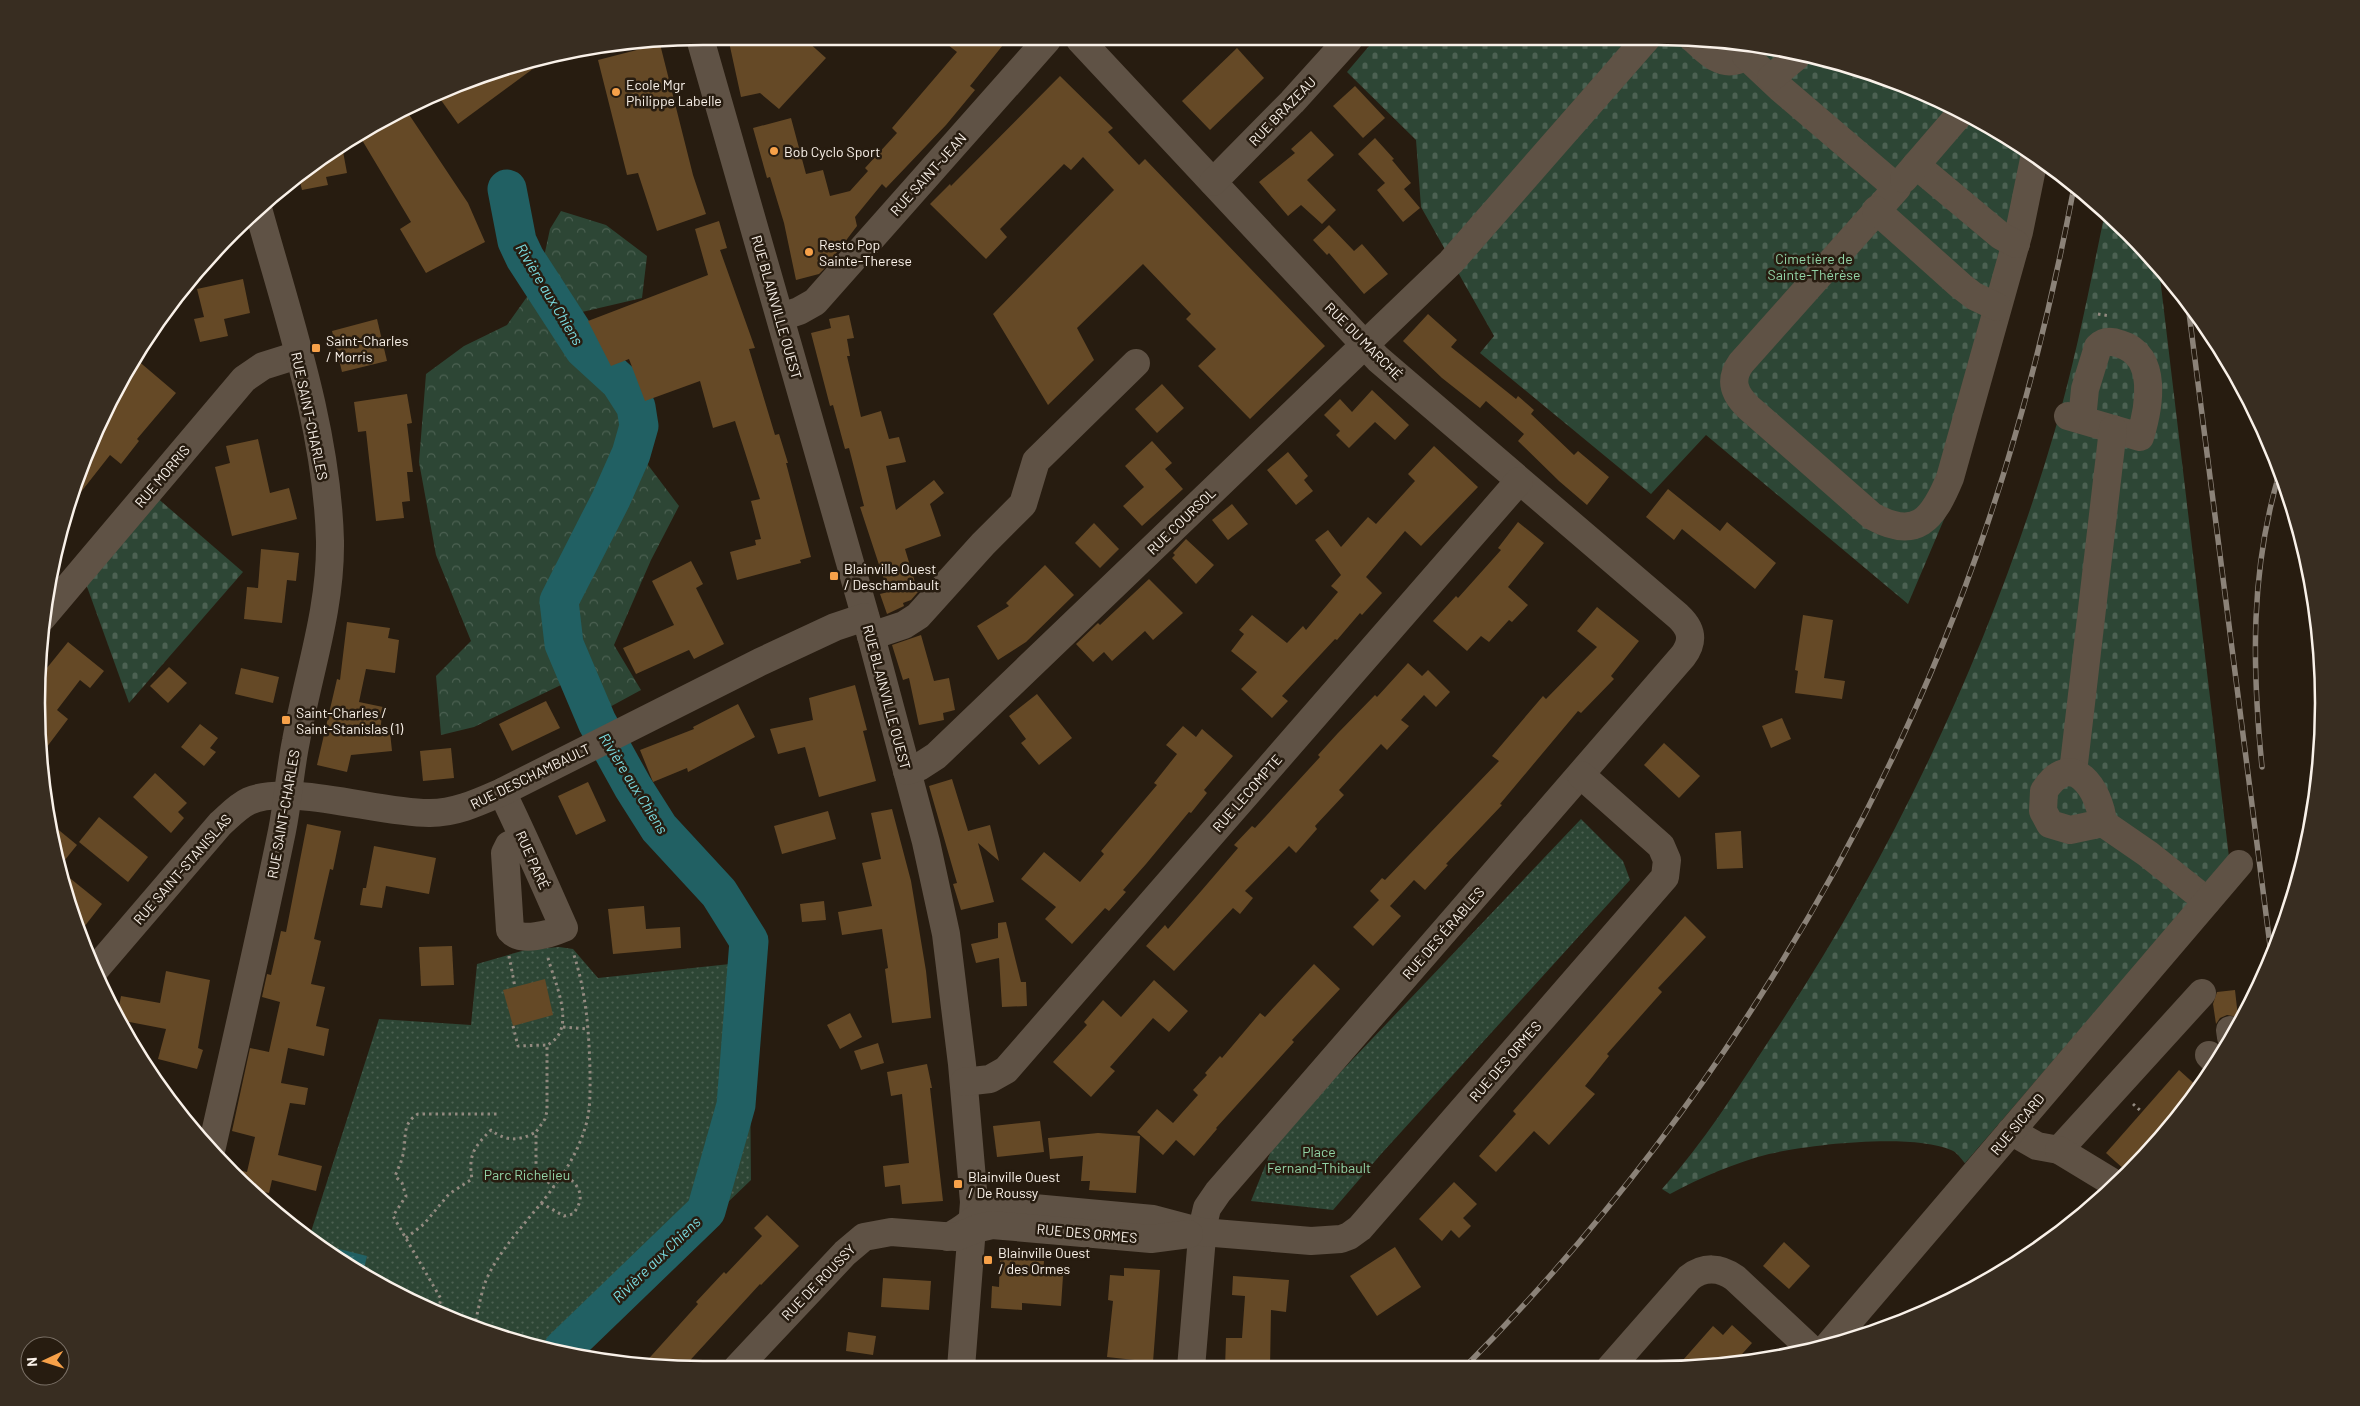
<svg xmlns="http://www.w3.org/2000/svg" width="2360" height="1406" font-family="Barlow,sans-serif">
	<defs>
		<pattern id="forest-crowns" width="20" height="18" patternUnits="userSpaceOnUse" patternTransform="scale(1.25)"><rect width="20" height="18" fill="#2d4635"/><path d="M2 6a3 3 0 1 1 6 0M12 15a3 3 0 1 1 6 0" fill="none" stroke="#4c6152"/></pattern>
		<pattern id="cemetery-stones" width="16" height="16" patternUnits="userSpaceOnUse" patternTransform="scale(1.25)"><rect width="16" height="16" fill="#2d4635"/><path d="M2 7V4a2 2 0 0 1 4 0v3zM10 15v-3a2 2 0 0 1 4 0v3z" fill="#4c6152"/></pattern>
		<pattern id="park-dots" width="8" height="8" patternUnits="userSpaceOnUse" patternTransform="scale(1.25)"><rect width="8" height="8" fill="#2d4635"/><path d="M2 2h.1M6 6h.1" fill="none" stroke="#4c6152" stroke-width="1.8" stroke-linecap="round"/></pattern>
		<pattern id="water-ripples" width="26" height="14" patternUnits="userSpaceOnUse" patternTransform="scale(1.25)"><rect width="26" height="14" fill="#216063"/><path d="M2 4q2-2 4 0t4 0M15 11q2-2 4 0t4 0" fill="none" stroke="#427779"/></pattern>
	</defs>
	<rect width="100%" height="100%" fill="#271c10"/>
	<path fill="url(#forest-crowns)" d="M561,211L606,225L647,256L642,298L582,312L591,374L634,381L647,418L648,465L679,506L651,560L614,645L641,690L584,721L561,685L474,727L441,735L436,676L471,641L436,555L419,462L426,374L464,346L507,325L539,280L550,229Z"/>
	<g fill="url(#cemetery-stones)">
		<path d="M1701,38L1872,72L2028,149L1967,455L1945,517L1908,604L1706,435L1651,494L1480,353L1494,336L1421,207L1416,140L1347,72L1375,39Z"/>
		<path d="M2105,212L2129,232L2159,269L2229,857L1965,1163C1961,1159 1957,1152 1951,1150C1912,1133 1811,1144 1769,1154C1734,1163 1702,1177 1670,1194L1662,1189C1705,1141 1735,1092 1770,1039C1895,853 1992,645 2055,430C2076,358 2090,285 2105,212Z"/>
		<path d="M148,490L243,572L129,703L81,570Z"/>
	</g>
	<g fill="url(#park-dots)">
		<path d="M1581,819L1623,861L1630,880L1382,1153L1333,1210L1251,1201L1275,1141Z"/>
		<path d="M559,947L573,949L598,978L749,962L751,1180L573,1351L488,1334L332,1257L309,1238L379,1019L471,1025L477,964L525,950Z"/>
	</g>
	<path fill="url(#water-ripples)" d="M327,1246L367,1256L363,1273L326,1252Z"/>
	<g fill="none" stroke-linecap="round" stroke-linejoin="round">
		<path stroke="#216063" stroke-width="39" d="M507,189L517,241L525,258L584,349L620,382L636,407L639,426L631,454L611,499L559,601L564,644L597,722L633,787L659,828L719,893L749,941L736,1105L706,1211L563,1349"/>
	</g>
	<g fill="#654926">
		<path d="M1007,40L970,86L975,90L946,125L886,188L882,184L855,217L857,226L825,268L819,274L796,280L784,223L770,177L767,178L753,128L791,118L806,174L823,170L830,196L850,191L868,171L865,168L897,133L892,128L957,52L943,41Z"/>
		<path d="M807,41L826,58L779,109L760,93L741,97L729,42Z"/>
		<path d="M660,44L693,175L706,214L657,231L638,173L627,175L598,60Z"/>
		<path d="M1237,48L1264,78L1210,130L1182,101Z"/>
		<path d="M549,57L458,124L436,93L489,72Z"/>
		<path d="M1060,76L1113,128L1108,132L1139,165L1145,159L1325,346L1250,419L1198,366L1216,349L1186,319L1191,314L1143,264L1077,328L1094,360L1048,405L993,314L1114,190L1083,157L1071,170L1064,164L1000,229L1007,237L986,259L930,204L950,184L951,186Z"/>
		<path d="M1355,86L1385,118L1363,138L1333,106Z"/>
		<path d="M404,107L468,203L485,242L426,273L400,229L411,222L359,135Z"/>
		<path d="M1311,131L1334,155L1307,180L1336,210L1322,224L1301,205L1288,216L1259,182L1295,153L1291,149Z"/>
		<path d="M1375,138L1394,159L1392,160L1411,183L1404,189L1420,208L1403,222L1377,190L1385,183L1358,154Z"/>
		<path d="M342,146L347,173L326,177L328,185L302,190L300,182L286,185L297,174Z"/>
		<path d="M719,221L727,248L720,250L755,348L749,349L775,435L779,434L788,463H786L811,557L800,560L801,563L737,580L730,552L756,545L755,540L761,539L751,501L760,499L735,421L713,428L700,381L645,401L629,359L611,366L588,321L708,275L695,229Z"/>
		<path d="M1329,225L1354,251L1362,244L1388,274L1364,294L1329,253L1327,255L1313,240Z"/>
		<path d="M243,279L250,313L224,319L228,336L200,342L194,319L204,317L197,289Z"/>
		<path d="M1428,314L1457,340L1451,347L1516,399L1518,396L1534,410L1531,414L1574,455L1578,451L1609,477L1587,505L1559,481L1518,441L1524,434L1486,401L1480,408L1442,378L1403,341Z"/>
		<path d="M849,315L854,338L847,339L850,356H847L861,417L881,411L889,439L899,437L906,462L886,466L896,510L934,480L944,493L930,504L941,536L905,549L918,592L911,600L903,603L904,606L887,614L880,594L888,592L860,507L864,506L849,448L845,449L833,405L830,406L811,333L831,328L829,319Z"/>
		<path d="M377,319L387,361L342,372L332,331Z"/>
		<path d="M136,359L176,393L137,439L139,441L121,464L110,455L70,506L68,505L72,489L105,408Z"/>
		<path d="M1162,384L1184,408L1157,433L1135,409Z"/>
		<path d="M1372,390L1409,425L1395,440L1375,422L1349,448L1336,435L1340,431L1324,415L1340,399L1352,412Z"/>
		<path d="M407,394L412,423L407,424L413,472H407L410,501L402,502L404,518L376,521L366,431L358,432L354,402Z"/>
		<path d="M258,439L270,493L289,488L297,519L232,536L215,467L230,463L226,446Z"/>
		<path d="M1152,441L1172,463L1165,469L1183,489L1142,526L1123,506L1144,487L1125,466Z"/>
		<path d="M1434,446L1478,487L1421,546L1405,531L1366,577L1382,593L1362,615L1360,613L1337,640L1335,639L1282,696L1288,701L1272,718L1241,689L1257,672L1231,651L1244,634L1239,630L1252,615L1287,643L1303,626L1306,630L1338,592L1331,586L1341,575L1315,540L1328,530L1341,547L1368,517L1376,524L1415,481L1408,474Z"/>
		<path d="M1288,452L1308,476L1304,480L1313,491L1296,505L1267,470Z"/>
		<path d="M1668,489L1720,531L1727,522L1776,563L1755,589L1682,529L1674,540L1646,517Z"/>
		<path d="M1232,504L1248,524L1228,540L1212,520Z"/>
		<path d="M1518,522L1544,543L1508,587L1528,605L1512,622L1509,620L1489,642L1481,636L1467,651L1433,621L1456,596L1458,598L1501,550L1498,548Z"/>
		<path d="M1094,523L1119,549L1100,568L1075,543Z"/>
		<path d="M1186,539L1214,565L1196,584L1172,558L1175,555L1173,553Z"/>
		<path d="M261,549L299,553L296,581L287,580L282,623L244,619L247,587L258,588Z"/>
		<path d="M691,561L703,584L696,588L724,644L694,659L689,650L636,674L623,648L674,625L652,581Z"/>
		<path d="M1045,565L1074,595L1026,642L998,660L977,626L1009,606L1006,603Z"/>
		<path d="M1149,579L1183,613L1153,640L1145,631L1112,661L1104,652L1093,662L1076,644L1098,623L1100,625Z"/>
		<path d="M1597,607L1639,641L1611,676L1614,679L1581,713L1578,711L1500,804L1502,805L1446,864L1448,865L1425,890L1414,880L1390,906L1401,916L1373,946L1353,927L1379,900L1370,891L1382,878L1385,880L1499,761L1492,756L1543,696L1546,699L1597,647L1577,631Z"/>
		<path d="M1803,615L1833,620L1824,678L1845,681L1842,699L1795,693L1798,671L1795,670Z"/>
		<path d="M347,622L390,628L388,638L399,640L395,673L366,669L359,702L383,707L380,732H390L392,751L351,755L347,772L317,765L337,679L340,680Z"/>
		<path d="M921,635L934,681L949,678L955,710L943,713L944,720L919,725L909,678L903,680L892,645Z"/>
		<path d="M68,642L104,671L90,688L80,680L57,710L68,719L40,756L36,703L38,679Z"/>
		<path d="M1408,663L1422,676L1428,670L1450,692L1436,707L1424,695L1401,720L1409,726L1387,750L1381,744L1339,790L1344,795L1315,826L1317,829L1296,853L1289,846L1245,891L1253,898L1240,914L1233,908L1174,971L1146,946L1165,925L1168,929L1202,890L1238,848L1234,845L1252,826L1255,828L1320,757L1318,755L1338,733L1375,695L1377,697Z"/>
		<path d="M169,667L187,683L168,703L150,686Z"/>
		<path d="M241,668L279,677L273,703L235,694Z"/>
		<path d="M855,685L867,730L863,731L876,781L819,797L805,747L778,754L770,729L813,720L809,698Z"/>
		<path d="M1037,694L1072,738L1039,765L1021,743L1026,739L1009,716Z"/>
		<path d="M546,701L560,728L512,751L499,724Z"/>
		<path d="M738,704L755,737L688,772L687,768L653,782L640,750L694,729L693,727Z"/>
		<path d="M1782,718L1791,739L1771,748L1762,726Z"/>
		<path d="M200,724L218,738L210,748L216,752L204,766L181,747Z"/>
		<path d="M1183,726L1196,737L1202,729L1233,756L1204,790L1207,793L1191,813L1189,812L1146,864L1123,890L1126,892L1109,911L1105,908L1072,944L1045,919L1056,907L1021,879L1044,852L1080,882L1104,854L1101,851L1157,785L1154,783L1177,754L1166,745Z"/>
		<path d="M1664,743L1700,776L1679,798L1644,765Z"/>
		<path d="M451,748L454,778L423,781L420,751Z"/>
		<path d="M155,773L187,803L178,812L184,818L171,833L133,797Z"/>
		<path d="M952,779L968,831L990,825L999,861L978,843L994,902L961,910L953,884L957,883L929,786Z"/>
		<path d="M588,782L606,821L576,835L558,796Z"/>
		<path d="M892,809L911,881L926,971L931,1018L892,1023L885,969L888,968L882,929L842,935L838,912L872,906L862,863L881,859L871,813Z"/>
		<path d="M828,811L836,839L782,854L774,826Z"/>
		<path d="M99,817L148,857L128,882L79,842Z"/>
		<path d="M49,822L77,845L60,866Z"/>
		<path d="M307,824L341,831L333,870L330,869L314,939L321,941L311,984L325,987L316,1026L329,1029L324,1056L288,1048L281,1083L308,1088L305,1105L290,1103L278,1155L322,1166L316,1191L272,1180L269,1193L249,1189L225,1167L247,1172L255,1137L232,1131L250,1048L269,1052L280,1002L262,997L267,974L271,975L281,931L286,932Z"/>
		<path d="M1741,831L1743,868L1717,869L1715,833Z"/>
		<path d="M374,846L436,858L429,894L386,886L382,908L360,905L363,888H366Z"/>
		<path d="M61,871L102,904L84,927L71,917Z"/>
		<path d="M824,901L826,920L802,922L800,904Z"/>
		<path d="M644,906L646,929L680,927L681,948L613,954L608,909Z"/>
		<path d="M1685,916L1706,937L1658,988L1662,992L1607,1054L1609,1056L1585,1086L1595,1094L1549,1145L1534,1131L1496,1172L1479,1156L1516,1114L1513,1111Z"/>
		<path d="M1006,922L1021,982H1026L1027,1006L1002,1007L999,958L976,963L971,944L998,938V923Z"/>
		<path d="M452,946L454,985L421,986L419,947Z"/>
		<path d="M1314,964L1340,989L1292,1040L1294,1042L1216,1128L1217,1129L1194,1156L1176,1140L1163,1155L1137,1132L1157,1109L1173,1123L1198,1095L1193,1090L1207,1075L1205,1073L1220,1056L1222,1058L1260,1013L1265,1017Z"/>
		<path d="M166,971L210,980L198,1048L203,1050L197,1069L158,1059L166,1029L119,1020L117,1017L121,996L160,1003Z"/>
		<path d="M545,979L553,1015L513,1026L503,990Z"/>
		<path d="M1154,980L1188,1011L1169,1032L1153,1018L1110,1067L1115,1071L1091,1097L1053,1062L1087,1025L1084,1022L1103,1000L1121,1017Z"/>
		<path d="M2235,990L2238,1017L2227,1015L2220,1018L2216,1024L2213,1004L2217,992Z"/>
		<path d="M850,1013L862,1037L840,1049L827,1025Z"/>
		<path d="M878,1043L884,1063L861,1070L854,1051Z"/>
		<path d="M927,1064L932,1088H930L943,1201L902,1204L900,1185L885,1187L883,1166L909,1163L902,1094L891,1096L887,1072Z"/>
		<path d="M2179,1070L2199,1088L2126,1171L2106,1153Z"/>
		<path d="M1040,1121L1044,1152L997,1157L993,1126Z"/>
		<path d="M1098,1133L1140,1136L1136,1193L1089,1190L1090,1181H1081L1083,1156L1050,1159L1048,1138Z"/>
		<path d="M1454,1182L1477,1204L1463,1218L1471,1226L1459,1238L1451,1230L1442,1241L1419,1219Z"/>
		<path d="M767,1215L799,1246L761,1285L760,1284L683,1368H659L643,1365L698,1304L696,1302L724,1272L726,1274L762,1236L754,1228Z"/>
		<path d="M1784,1242L1810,1266L1789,1289L1763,1266Z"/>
		<path d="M1395,1247L1421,1287L1377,1316L1350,1276Z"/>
		<path d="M1000,1259L1044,1261L1043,1275L1063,1276L1061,1306L1022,1303V1310L991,1308L992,1286L999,1287Z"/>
		<path d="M1124,1268L1160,1270L1153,1362L1107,1357L1113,1301L1108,1300L1110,1275L1124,1276Z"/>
		<path d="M1233,1276L1289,1280L1286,1312L1271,1310L1270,1368H1225L1226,1338H1242L1245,1296L1232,1295Z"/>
		<path d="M883,1278L931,1281L929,1310L881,1307Z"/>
		<path d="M1732,1325L1752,1343L1734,1363L1701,1368H1676L1713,1326L1723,1335Z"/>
		<path d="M848,1332L876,1336L873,1355L846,1351Z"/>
	</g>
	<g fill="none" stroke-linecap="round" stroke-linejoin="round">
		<g stroke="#938a80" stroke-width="3" stroke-dasharray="2.5 4" stroke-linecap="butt">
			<path d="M2098,314L2110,316"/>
			<path d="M509,956L515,987"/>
			<path d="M548,958C555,984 578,1030 547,1045V1111L545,1119L536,1132V1172L554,1187"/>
			<path d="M513,1026L518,1046L547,1045"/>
			<path d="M563,1027L588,1029"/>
			<path d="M2133,1104L2142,1112"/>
			<path d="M541,1203L564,1216L573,1214C587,1196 579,1185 563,1173"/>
			<path d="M406,1238L424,1224L449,1194L472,1179C468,1155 474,1147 491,1130C507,1142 519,1141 536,1132"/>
			<path d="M438,1310L441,1299L393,1216L406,1196L402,1183L395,1176C399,1167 403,1158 404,1149C406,1134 403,1123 418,1114H500"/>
			<path d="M474,1327C478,1313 480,1297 485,1283C498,1249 534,1215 555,1185C568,1168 579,1148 585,1128C591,1110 590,1090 590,1071C589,1030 586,991 573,952"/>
		</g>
		<g stroke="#5f5245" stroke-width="28">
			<path d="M1692,38C1700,44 1708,54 1717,58C1729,65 1747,61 1749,47"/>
			<path d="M1080,40L1378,359L1678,616C1692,629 1694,641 1683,656L1218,1192L1207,1208L1203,1225L1191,1368"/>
			<path d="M701,42L871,636L926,842L946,934L962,1064L974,1202L961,1368"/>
			<path d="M1746,56L1780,88L1897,188L1741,363C1729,380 1734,394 1749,408L1872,516C1917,541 1933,519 1950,478L2019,232L2035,154"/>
			<path d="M1771,78L1796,57"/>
			<path d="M1916,165L2001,236L2016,244"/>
			<path d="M1904,179L1959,115"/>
			<path d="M1213,182L1292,102L1349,39"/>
			<path d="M1876,210L1961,286L1974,296L1997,307"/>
			<path d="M781,317L799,311L815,302L1047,40"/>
			<path d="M2068,416L2140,437C2149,408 2159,355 2120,344C2112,341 2104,341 2098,347L2085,389L2082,420"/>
			<path d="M42,618L244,379L263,366L298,355"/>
			<path d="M871,636L904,625L918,616L983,544L1023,504L1036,461L1136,363"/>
			<path d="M907,771L919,767L936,756L1451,262L1647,38"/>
			<path d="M2073,772L2113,429"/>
			<path d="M502,792C524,837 544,883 564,928C550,934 521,943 510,930L505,853L509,845L524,839"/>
			<path d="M2103,823C2100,790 2072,747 2044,791L2043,811L2050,824L2070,830L2103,823L2148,854L2207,901"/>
			<path d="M94,971L220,824C229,816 238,806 249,801C290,783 382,814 430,813C456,813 479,802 502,792L760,662L835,627L865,617"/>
			<path d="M2230,1030L2231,1037"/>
			<path d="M2209,1055L2217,1063"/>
			<path d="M964,1082L990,1079L1006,1070L1519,481"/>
			<path d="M2011,1131L2037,1146L2059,1150L2202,993"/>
			<path d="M2059,1150L2115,1184"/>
			<path d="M211,1151C235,1045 260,938 282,831C288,801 290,770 296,741C308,674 331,610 330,541C327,429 289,320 259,212"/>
			<path d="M947,1237C967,1230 980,1209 1001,1205L1153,1219L1202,1232L1311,1241L1341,1239L1349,1236L1360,1228L1665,877L1667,860L1661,846L1581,775"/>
			<path d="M1827,1347L2239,864"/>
			<path d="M737,1368L845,1253L864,1237L891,1232L956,1237L979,1228L992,1225L1151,1239L1189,1234"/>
			<path d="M1610,1368L1689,1278C1704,1266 1720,1267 1735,1278L1812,1350"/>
		</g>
		<defs>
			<g id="rail">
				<path d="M2188,305L2272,961"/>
				<path d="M2262,767C2252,666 2250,570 2280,471"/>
				<path d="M1464,1368C1696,1133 1880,841 1986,528C2024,416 2052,303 2074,187"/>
			</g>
		</defs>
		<use href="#rail" stroke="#8b8278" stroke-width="5.5"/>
		<use href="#rail" stroke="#271c10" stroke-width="4" stroke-dasharray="11" stroke-linecap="butt"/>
	</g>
	<g fill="#f7a149" stroke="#271c10" stroke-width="2">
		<circle cx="616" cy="92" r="5"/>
		<circle cx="774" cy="151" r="5"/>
		<circle cx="809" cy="252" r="5"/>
		<rect x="311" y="343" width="10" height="10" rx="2.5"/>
		<rect x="829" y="571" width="10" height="10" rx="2.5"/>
		<rect x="281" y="715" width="10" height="10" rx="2.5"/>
		<rect x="953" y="1179" width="10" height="10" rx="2.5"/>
		<rect x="983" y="1255" width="10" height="10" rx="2.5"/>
	</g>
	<g text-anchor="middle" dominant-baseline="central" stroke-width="5" stroke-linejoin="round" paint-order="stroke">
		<g font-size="14" fill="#f9f1e9" stroke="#271c10" text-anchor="start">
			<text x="626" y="84">Ecole Mgr<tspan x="626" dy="16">Philippe Labelle</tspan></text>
			<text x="784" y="151">Bob Cyclo Sport</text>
			<text x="819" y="244">Resto Pop<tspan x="819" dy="16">Sainte-Therese</tspan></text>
			<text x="326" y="340">Saint-Charles<tspan x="326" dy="16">/ Morris</tspan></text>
			<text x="844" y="568">Blainville Ouest<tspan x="844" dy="16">/ Deschambault</tspan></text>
			<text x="296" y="712">Saint-Charles /<tspan x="296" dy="16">Saint-Stanislas (1)</tspan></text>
			<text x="968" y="1176">Blainville Ouest<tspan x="968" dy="16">/ De Roussy</tspan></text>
			<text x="998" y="1252">Blainville Ouest<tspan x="998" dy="16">/ des Ormes</tspan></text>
		</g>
		<g font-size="14" fill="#f9f1e9" stroke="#271c10">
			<text transform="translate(1282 111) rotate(-46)">RUE BRAZEAU</text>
			<text transform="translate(928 174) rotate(-48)">RUE SAINT-JEAN</text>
			<text transform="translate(777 307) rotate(74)">RUE BLAINVILLE OUEST</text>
			<text transform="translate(1364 341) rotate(45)">RUE DU MARCHÉ</text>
			<text transform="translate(310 416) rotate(78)">RUE SAINT-CHARLES</text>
			<text transform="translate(162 476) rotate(-50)">RUE MORRIS</text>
			<text transform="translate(1181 521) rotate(-44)">RUE COURSOL</text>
			<text transform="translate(887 697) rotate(75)">RUE BLAINVILLE OUEST</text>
			<text transform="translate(530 776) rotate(-26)">RUE DESCHAMBAULT</text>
			<text transform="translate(1247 793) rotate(-49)">RUE LECOMPTE</text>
			<text transform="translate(283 814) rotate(-80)">RUE SAINT-CHARLES</text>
			<text transform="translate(533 860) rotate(66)">RUE PARÉ</text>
			<text transform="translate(182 869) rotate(-49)">RUE SAINT-STANISLAS</text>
			<text transform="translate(1443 933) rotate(-49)">RUE DES ÉRABLES</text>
			<text transform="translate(1505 1061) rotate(-49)">RUE DES ORMES</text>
			<text transform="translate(2017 1124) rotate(-50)">RUE SICARD</text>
			<text transform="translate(1087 1233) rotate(5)">RUE DES ORMES</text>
			<text transform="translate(818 1282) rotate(-46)">RUE DE ROUSSY</text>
		</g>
		<g font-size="14" fill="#93d5a7" stroke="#271c10">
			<text x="1814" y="258">Cimetière de<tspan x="1814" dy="16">Sainte-Thérèse</tspan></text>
			<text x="1319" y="1151">Place<tspan x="1319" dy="16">Fernand-Thibault</tspan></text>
			<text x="527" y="1174">Parc Richelieu</text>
		</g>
		<g font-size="15" font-style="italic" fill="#7bdde2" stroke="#271c10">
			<text transform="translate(550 294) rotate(59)">Rivière aux Chiens</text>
			<text transform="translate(634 783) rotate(58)">Rivière aux Chiens</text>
			<text transform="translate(656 1259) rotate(-44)">Rivière aux Chiens</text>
		</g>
	</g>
	<path d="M0 0H2360V1406H0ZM703 45H1657A658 658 0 0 1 2315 703V703A658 658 0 0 1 1657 1361H703A658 658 0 0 1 45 703V703A658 658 0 0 1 703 45Z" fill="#382d21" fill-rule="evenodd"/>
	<path fill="none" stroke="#f9f1e9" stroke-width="2.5" d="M703 45H1657A658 658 0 0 1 2315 703V703A658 658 0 0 1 1657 1361H703A658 658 0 0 1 45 703V703A658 658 0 0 1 703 45Z"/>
	<g transform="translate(45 1361) rotate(266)"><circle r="24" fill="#271c10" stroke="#7b7167"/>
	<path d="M0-4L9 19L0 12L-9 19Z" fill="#f7a149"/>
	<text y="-8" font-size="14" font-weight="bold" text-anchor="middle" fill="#f9f1e9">N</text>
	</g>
</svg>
